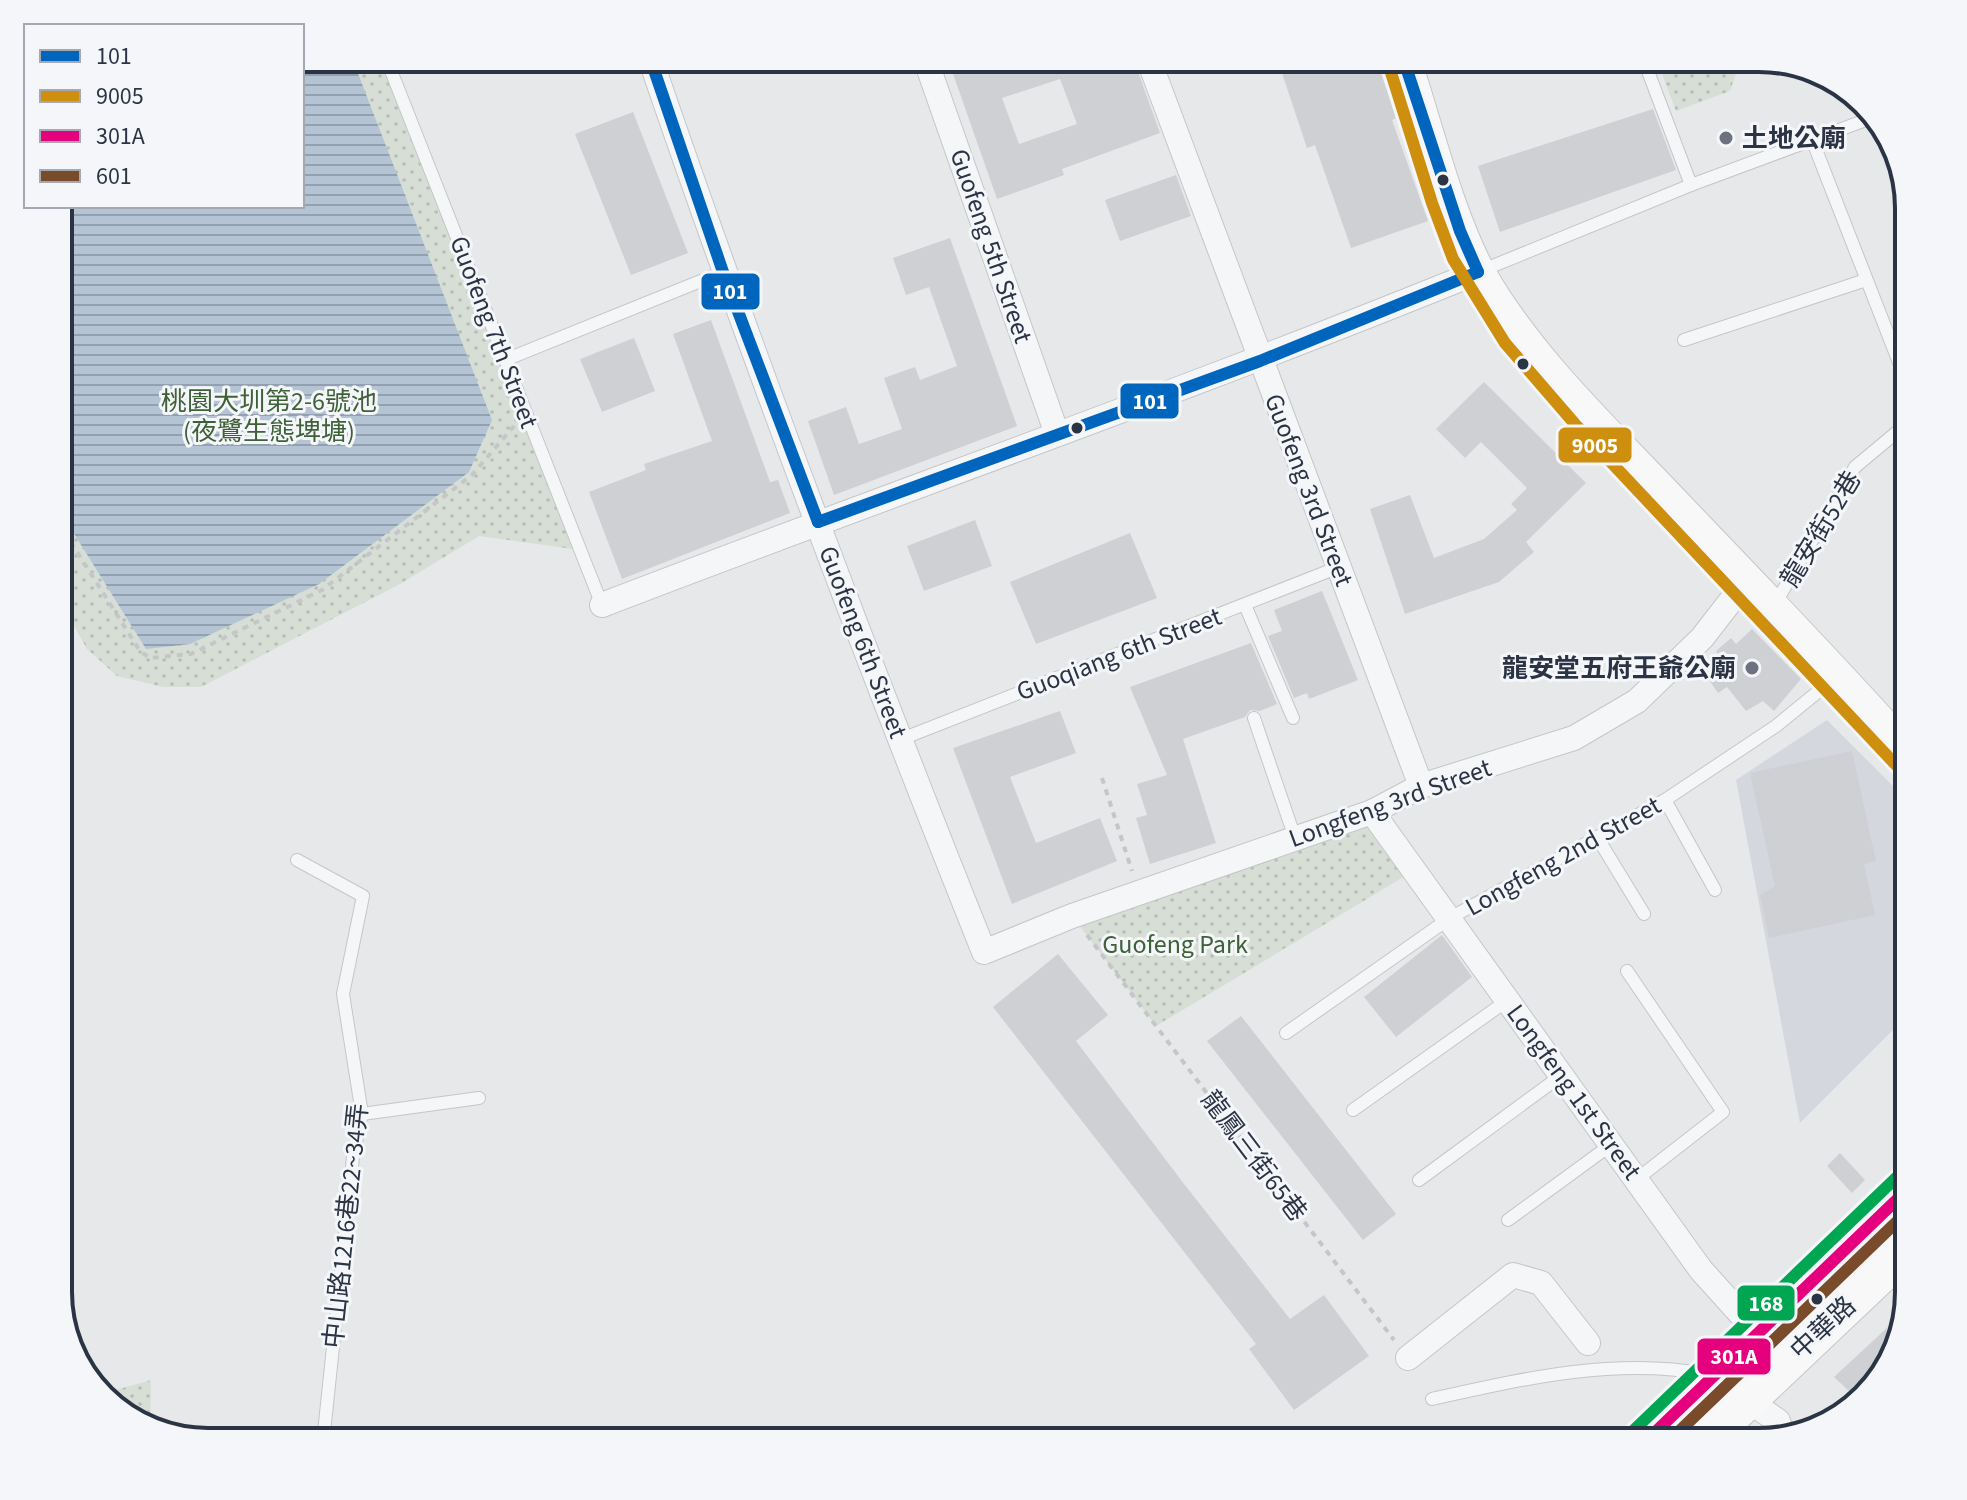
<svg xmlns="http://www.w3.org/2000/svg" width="1967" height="1500" font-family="'Source Sans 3','Noto Sans TC',sans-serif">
	<defs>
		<pattern id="park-dots" width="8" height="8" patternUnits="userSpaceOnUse" patternTransform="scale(2)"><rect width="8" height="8" fill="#d6ded6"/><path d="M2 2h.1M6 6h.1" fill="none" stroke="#b8bfb9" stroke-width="1.8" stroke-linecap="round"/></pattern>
		<pattern id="water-rules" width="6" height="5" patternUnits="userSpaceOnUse" patternTransform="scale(2)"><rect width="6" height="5" fill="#b4c4d5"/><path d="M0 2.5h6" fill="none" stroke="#93a0af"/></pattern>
	</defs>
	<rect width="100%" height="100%" fill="#e6e8ea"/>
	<path fill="#d4d7dd" d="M1827,720L1899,792L1909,935V1014L1800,1123L1736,780Z"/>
	<g fill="url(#park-dots)">
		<path d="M302,58H383L580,550L479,536L400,584L201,687H163L117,676L87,649L58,597V206H302Z"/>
		<path d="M1656,58H1741L1730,91L1676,111Z"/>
		<path d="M1372,812L1415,870L1156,1026L1072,916Z"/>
		<path d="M151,1380L150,1422L116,1411L102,1394Z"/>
	</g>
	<path fill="url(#water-rules)" d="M302,58H352L492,420L469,472L319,584L190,644L146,649L58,508V206H302Z"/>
	<g fill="#ced0d3" fill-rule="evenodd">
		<path d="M980,58H1133L1160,133L1062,169L1064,175L997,199L951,68ZM1060,79L1077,124L1019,144L1002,98Z"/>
		<path d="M1328,58H1376L1396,118L1392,120L1428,221L1351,248L1315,145L1307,148L1282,73Z"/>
		<path d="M1653,109L1676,170L1500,232L1478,166Z"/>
		<path d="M633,112L688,253L631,275L575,134Z"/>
		<path d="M1176,175L1191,216L1120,241L1105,200Z"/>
		<path d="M950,238L1017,426L834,495L808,421L846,407L859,444L902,429L884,378L915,367L920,380L957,366L929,287L906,295L893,258Z"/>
		<path d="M711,320L770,482L778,480L790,513L622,579L589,492L646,470L644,464L712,441L673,334Z"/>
		<path d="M634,338L655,391L602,412L580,359Z"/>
		<path d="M1484,382L1586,483L1526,542L1534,552L1499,582L1405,614L1370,509L1410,495L1434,558L1484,539L1517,510L1511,504L1527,488L1481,442L1465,458L1436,429Z"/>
		<path d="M975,520L992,566L924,591L907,546Z"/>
		<path d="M1130,533L1157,598L1036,644L1010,582Z"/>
		<path d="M1322,591L1358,680L1309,699L1307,693L1294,698L1268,636L1282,631L1274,610Z"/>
		<path d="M1752,629L1801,679L1774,711L1763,701L1746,711L1727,687L1718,693L1705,674L1723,662L1716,651L1731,638L1736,644Z"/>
		<path d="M1251,643L1277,704L1260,711L1250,710L1245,717L1183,739L1216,843L1150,864L1136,818L1147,815L1137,784L1167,775L1130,687Z"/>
		<path d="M1060,711L1076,753L1010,777L1036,843L1100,818L1117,861L1012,904L953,748Z"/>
		<path d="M1852,751L1876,861L1864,864L1875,915L1769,938L1760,895L1775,886L1750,773Z"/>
		<path d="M1442,935L1472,977L1396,1037L1364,997Z"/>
		<path d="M1058,954L1108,1015L1076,1041L1181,1180L1290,1319L1324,1295L1369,1356L1294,1410L1249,1349L1256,1344L993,1007Z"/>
		<path d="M1241,1016L1396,1214L1363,1240L1207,1041Z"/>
		<path d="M1840,1153L1865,1180L1852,1193L1827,1166Z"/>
		<path d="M1902,1314L1878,1384L1853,1404L1850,1392L1834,1377Z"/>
	</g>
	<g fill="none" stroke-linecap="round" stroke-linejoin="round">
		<defs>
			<g id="lane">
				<path d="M386,58L602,605"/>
				<path d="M1643,58L1691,185"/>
				<path d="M1813,142L1909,388"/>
				<path d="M1478,272L1691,185L1874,117"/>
				<path d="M1684,340L1866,280"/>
				<path d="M505,360L723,272"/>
				<path d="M1775,604L1855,467L1909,422"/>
				<path d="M1245,605L1293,718"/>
				<path d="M1254,718L1295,838"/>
				<path d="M899,740L1339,567"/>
				<path d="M1665,800L1715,890"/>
				<path d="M1597,837L1644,914"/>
				<path d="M297,860L363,896L343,994L362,1114L353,1157L323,1442"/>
				<path d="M1627,971L1723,1112L1637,1179"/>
				<path d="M1286,1033L1450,918L1665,800L1776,726L1836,677"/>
				<path d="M1353,1110L1508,1000"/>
				<path d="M362,1114L479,1098"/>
				<path d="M1419,1180L1562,1075"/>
				<path d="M1508,1220L1612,1144"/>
				<path d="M1432,1399C1522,1379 1614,1357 1706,1374"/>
			</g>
			<g id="street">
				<path d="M650,58C753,359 866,657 984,952L1072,916L1372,812L1421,786L1574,738L1637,701L1702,638L1747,580"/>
				<path d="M925,58L1057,434"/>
				<path d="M1148,58L1421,786"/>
				<path d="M602,605C893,493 1188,390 1478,272"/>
				<path d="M1372,812L1701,1270L1766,1342"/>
				<path d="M1408,1358L1513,1275L1541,1283L1588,1343"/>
				<path d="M1737,1393L1778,1421L1783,1437"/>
			</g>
			<path id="secondary" d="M1403,58C1425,123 1447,217 1480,276C1526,356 1595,422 1659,489C1743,577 1828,664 1909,755"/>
			<g id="primary">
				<path d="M1645,1442L1909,1188"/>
				<path d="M1703,1442L1909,1247"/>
			</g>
		</defs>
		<use href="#lane" stroke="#c4c6c8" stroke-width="14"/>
		<use href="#street" stroke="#c4c6c8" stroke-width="26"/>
		<use href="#secondary" stroke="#c4c6c8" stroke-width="36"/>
		<use href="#primary" stroke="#c2c5c8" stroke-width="40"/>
		<g stroke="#c5c6ca" stroke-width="4" stroke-dasharray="6 6" stroke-linecap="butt">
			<path d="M58,522L140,651L150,658L191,654L322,590L472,475L514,426"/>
			<path d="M1102,778L1132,871"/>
			<path d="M1087,935L1394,1340"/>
		</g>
		<use href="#lane" stroke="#f5f6f7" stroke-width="12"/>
		<use href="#street" stroke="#f5f6f7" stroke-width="24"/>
		<use href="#secondary" stroke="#f8f8f8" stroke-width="34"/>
		<use href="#primary" stroke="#f8f8f8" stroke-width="38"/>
		<defs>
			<g id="bus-1">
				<path d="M650,58L723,272L818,522"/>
				<path d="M1403,58L1460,231L1478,272"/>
				<path d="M818,522L1260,361L1478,272"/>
			</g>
			<path id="bus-2" d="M1388,63L1432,203L1453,259L1505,343L1575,424L1897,766"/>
			<path id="bus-3" d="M1645,1442L1909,1188"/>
			<path id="bus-4" d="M1668,1442L1909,1210"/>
			<path id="bus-5" d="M1634,1430L1898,1176"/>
		</defs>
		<use href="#bus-1" stroke="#f4f6f9" stroke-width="18"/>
		<use href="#bus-2" stroke="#f4f6f9" stroke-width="18"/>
		<use href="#bus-3" stroke="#f4f6f9" stroke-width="18"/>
		<use href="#bus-4" stroke="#f4f6f9" stroke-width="18"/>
		<use href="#bus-5" stroke="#f4f6f9" stroke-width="18"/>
		<use href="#bus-1" stroke="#0065bd" stroke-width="12"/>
		<use href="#bus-2" stroke="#ce8f0e" stroke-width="12"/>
		<use href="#bus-3" stroke="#e5007d" stroke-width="12"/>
		<use href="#bus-4" stroke="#7a4b2a" stroke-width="12"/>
		<use href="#bus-5" stroke="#00a651" stroke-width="12"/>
	</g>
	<g fill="#6c737f" stroke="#f4f6f9" stroke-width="3">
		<circle cx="1726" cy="138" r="8"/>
		<circle cx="1752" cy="668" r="8"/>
	</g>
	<g fill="#2b3445" stroke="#f4f6f9" stroke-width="3">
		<circle cx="1443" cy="180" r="7"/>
		<circle cx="1523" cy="364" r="7"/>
		<circle cx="1077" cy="428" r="7"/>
		<circle cx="1817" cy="1299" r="7"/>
	</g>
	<g text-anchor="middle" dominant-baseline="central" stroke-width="6" stroke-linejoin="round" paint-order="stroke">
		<g font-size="26" font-weight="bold" fill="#2b3445" stroke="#f4f6f9" text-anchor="start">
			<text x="1742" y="138">土地公廟</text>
			<text x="1736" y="668" text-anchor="end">龍安堂五府王爺公廟</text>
		</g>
		<g font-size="26" fill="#2b3445" stroke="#f4f6f9">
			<text transform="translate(991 246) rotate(71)">Guofeng 5th Street</text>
			<text transform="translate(494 332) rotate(69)">Guofeng 7th Street</text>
			<text transform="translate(1309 490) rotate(69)">Guofeng 3rd Street</text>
			<text transform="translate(1821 529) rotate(-59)">龍安街52巷</text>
			<text transform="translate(863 642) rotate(69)">Guofeng 6th Street</text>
			<text transform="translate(1119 654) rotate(-21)">Guoqiang 6th Street</text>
			<text transform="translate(1390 803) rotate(-20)">Longfeng 3rd Street</text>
			<text transform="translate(1563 856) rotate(-29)">Longfeng 2nd Street</text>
			<text transform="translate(1574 1092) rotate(54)">Longfeng 1st Street</text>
			<text transform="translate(1254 1156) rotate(53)">龍鳳三街65巷</text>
			<text transform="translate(346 1226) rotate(-84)">中山路1216巷22~34弄</text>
			<text transform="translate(1823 1328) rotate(-43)">中華路</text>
		</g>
		<g font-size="26" fill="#3f6138" stroke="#f4f6f9">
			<text x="269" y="401">桃園大圳第2-6號池<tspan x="269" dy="30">(夜鷺生態埤塘)</tspan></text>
			<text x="1175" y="944">Guofeng Park</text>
		</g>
	</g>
	<path d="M0 0H1967V1500H0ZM208 72H1759A136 136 0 0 1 1895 208V1292A136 136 0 0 1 1759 1428H208A136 136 0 0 1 72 1292V208A136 136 0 0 1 208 72Z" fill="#f4f6f9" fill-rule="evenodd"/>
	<path fill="none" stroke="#2b3445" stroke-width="4" d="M208 72H1759A136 136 0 0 1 1895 208V1292A136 136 0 0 1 1759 1428H208A136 136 0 0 1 72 1292V208A136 136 0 0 1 208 72Z"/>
	<g stroke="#f4f6f9" stroke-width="3">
		<rect x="700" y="272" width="61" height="39" rx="8" fill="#0065bd"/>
		<rect x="1119" y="382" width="61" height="38" rx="8" fill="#0065bd"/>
		<rect x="1557" y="426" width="76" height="38" rx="8" fill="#ce8f0e"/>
		<rect x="1736" y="1284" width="60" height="38" rx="8" fill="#00a651"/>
		<rect x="1696" y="1337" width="76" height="39" rx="8" fill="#e5007d"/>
	</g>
	<g font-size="22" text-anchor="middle" font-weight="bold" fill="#fff">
		<text x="730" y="299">101</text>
		<text x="1150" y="409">101</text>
		<text x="1595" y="453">9005</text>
		<text x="1766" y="1311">168</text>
		<text x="1734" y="1364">301A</text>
	</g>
	<rect x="24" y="24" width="280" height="184" fill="#f4f6f9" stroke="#a4a8b1" stroke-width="2"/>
	<rect x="40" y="50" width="40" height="12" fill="#0065bd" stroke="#a4a8b1" stroke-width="2"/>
	<text x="96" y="64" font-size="24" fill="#2b3445">101</text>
	<rect x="40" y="90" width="40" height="12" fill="#ce8f0e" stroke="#a4a8b1" stroke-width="2"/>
	<text x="96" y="104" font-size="24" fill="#2b3445">9005</text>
	<rect x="40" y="130" width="40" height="12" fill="#e5007d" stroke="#a4a8b1" stroke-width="2"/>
	<text x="96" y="144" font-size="24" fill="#2b3445">301A</text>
	<rect x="40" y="170" width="40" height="12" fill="#7a4b2a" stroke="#a4a8b1" stroke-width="2"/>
	<text x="96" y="184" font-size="24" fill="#2b3445">601</text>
</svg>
